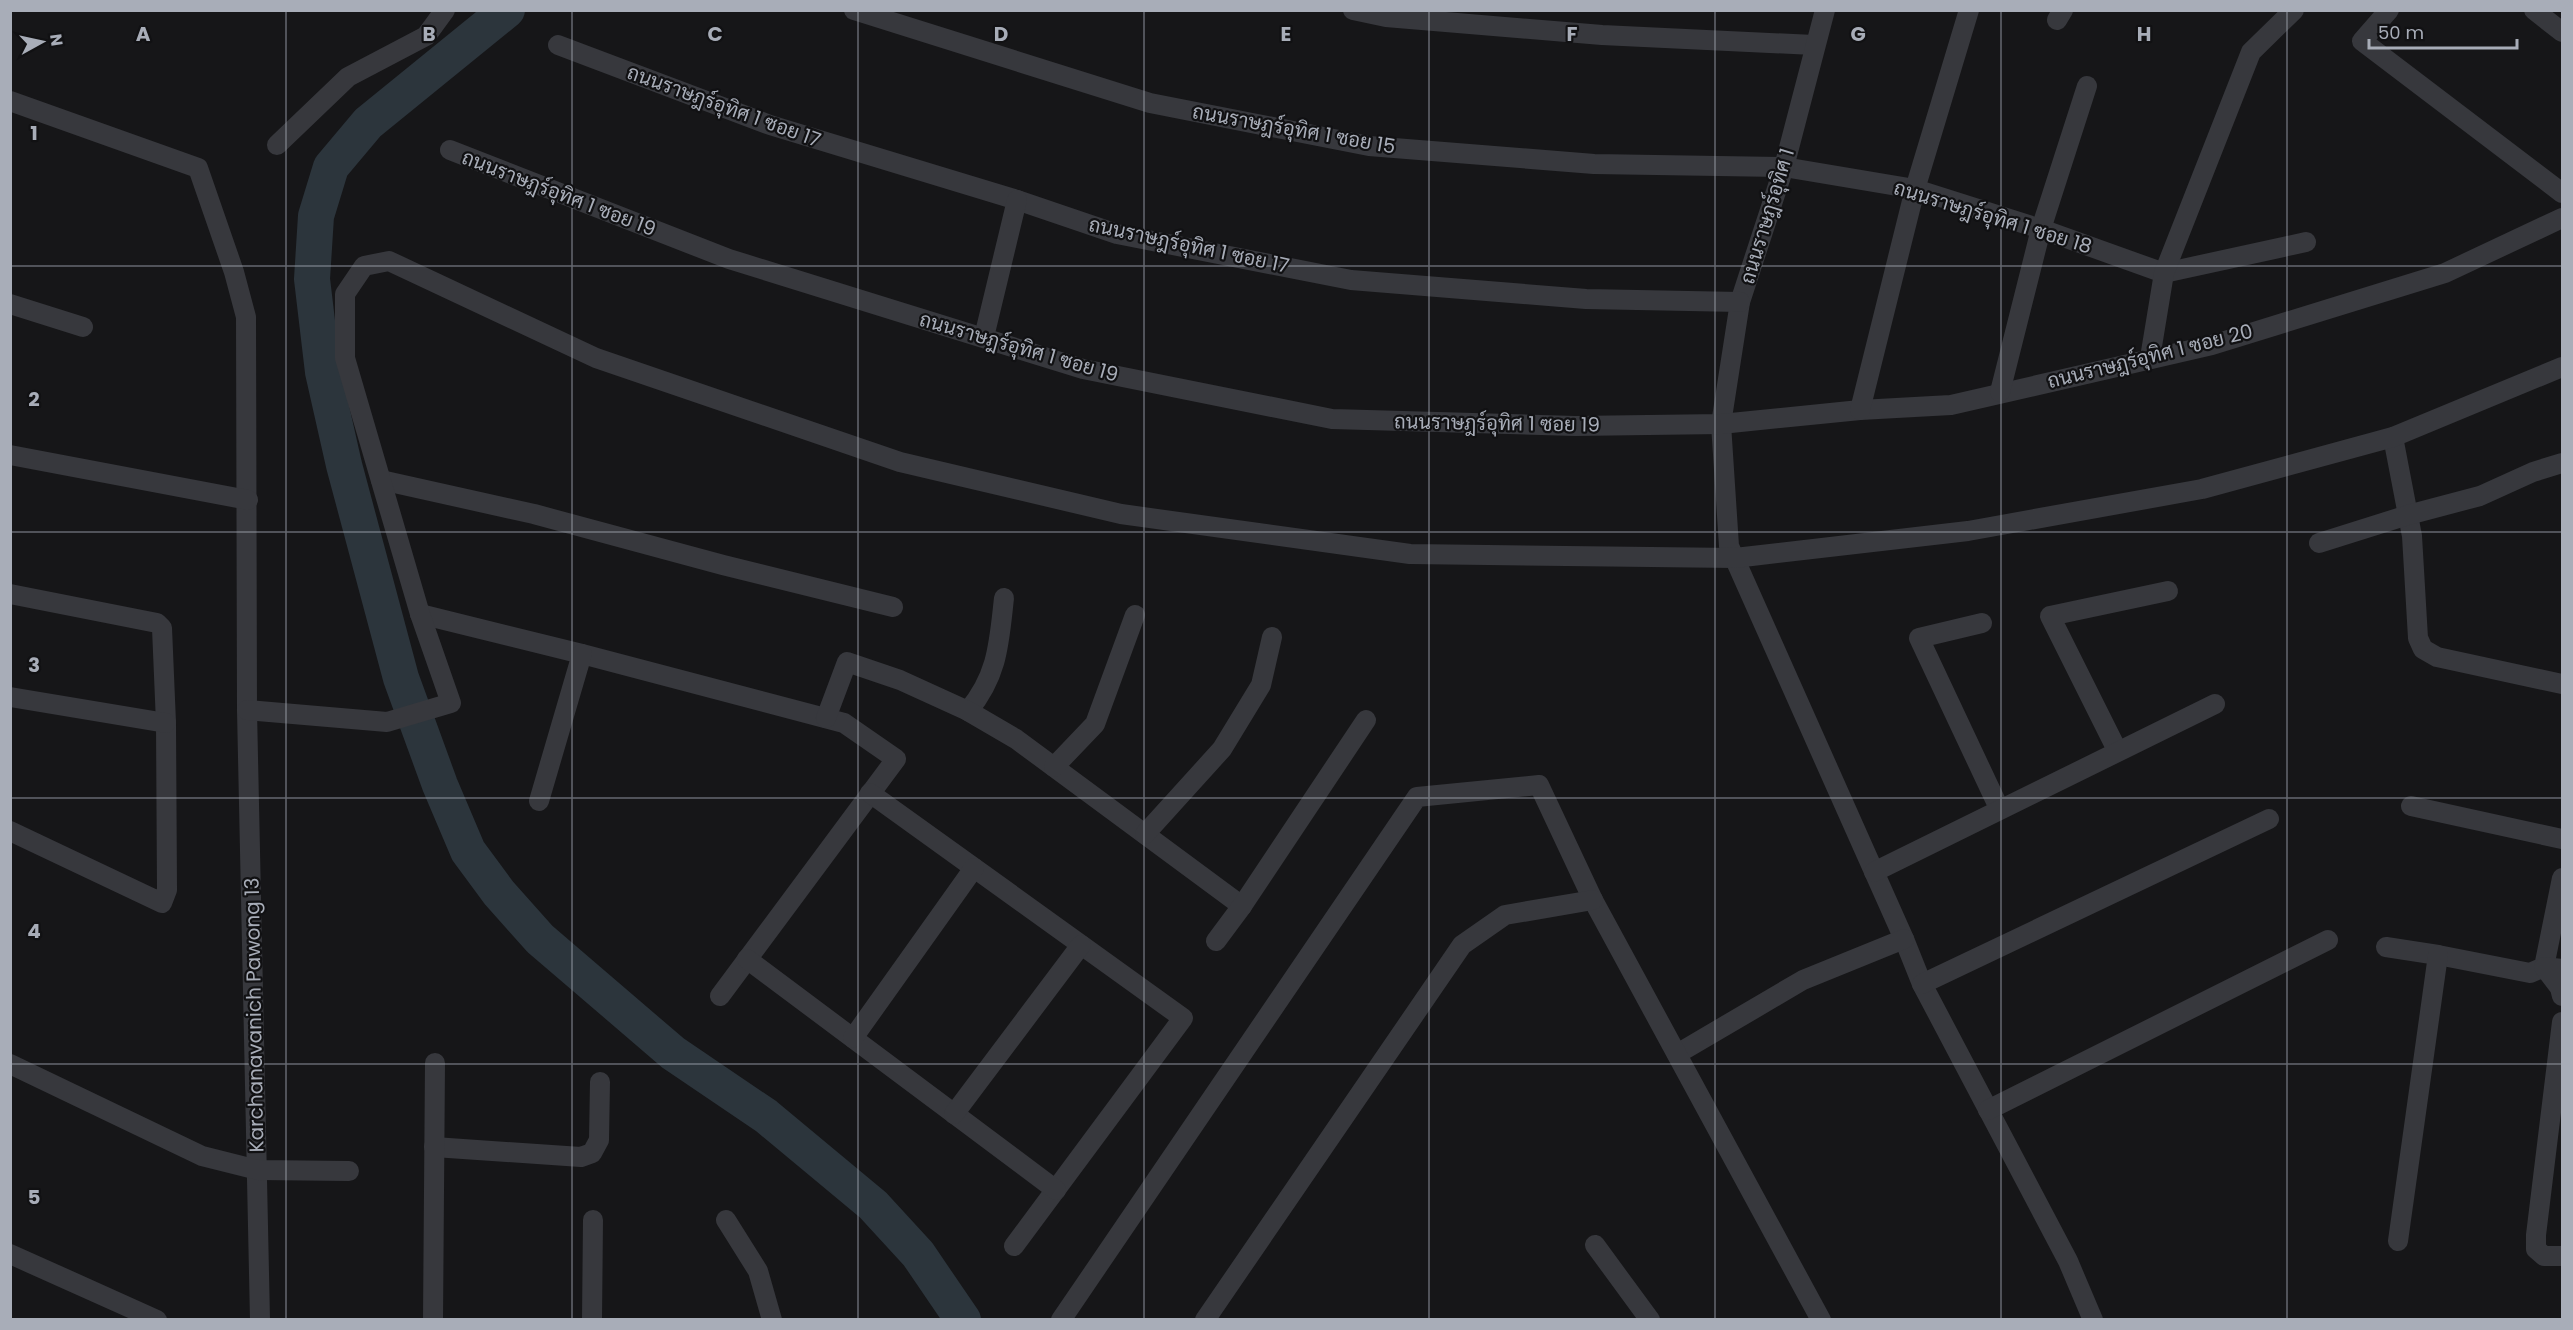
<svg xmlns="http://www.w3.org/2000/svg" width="2573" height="1330" font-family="Poppins,Sarabun,sans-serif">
	<rect width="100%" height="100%" fill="#161618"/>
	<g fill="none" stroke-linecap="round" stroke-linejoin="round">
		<path stroke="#2c353c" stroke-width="36" d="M507,10L368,123L331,167L316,216L312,279L323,372L344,465L401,678L440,785L468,851L499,893L540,939L673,1053L766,1116L873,1205L918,1254L963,1320"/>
		<g stroke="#37383d" stroke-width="20">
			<path d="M854,10L1150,103L1369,146L1594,164L1784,167L1915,189L2041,229L2164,273L2306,242"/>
			<path d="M1353,10L1386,17L1602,35L1814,45"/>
			<path d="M1825,10L1784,167L1740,302L1721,424L1729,546L1904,939L1922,984L2068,1261L2093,1320"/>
			<path d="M2389,10L2362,41L2562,193"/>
			<path d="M2534,10L2562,32"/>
			<path d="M2057,20L2063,10"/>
			<path d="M558,45L770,125L1017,200L1117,234L1351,280L1586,299L1740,302"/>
			<path d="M10,101L198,168L234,272L246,317L247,710L260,1320"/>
			<path d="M277,145L348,77L426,36L445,10"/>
			<path d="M450,150L729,259L1083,369L1332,419L1575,426L1721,424L1860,410L1951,405L2212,345L2445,273L2562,218"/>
			<path d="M10,304L83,327"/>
			<path d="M984,337L1017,200"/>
			<path d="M2150,358L2164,273L2251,52L2294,10"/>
			<path d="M2000,392L2041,229L2087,86"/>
			<path d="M1860,410L1915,189L1969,10"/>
			<path d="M2393,437L2412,536L2418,638L2423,649L2437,657L2562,684"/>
			<path d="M10,455L248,500"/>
			<path d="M381,480L534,514L723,565L893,607"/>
			<path d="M2319,543L2408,515L2480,496L2533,472L2562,463"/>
			<path d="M10,594L157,623L162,628L166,723L167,890L162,903L10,831"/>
			<path d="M420,614L582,654L844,723L896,759L720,996"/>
			<path d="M1982,623L1919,638L1999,808"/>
			<path d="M10,697L166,723"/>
			<path d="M247,710L387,722L451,703L420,614L345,358V294L364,266L389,261L596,358L900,462L1121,514L1410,554L1735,558L1968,531L2202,489L2393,437L2562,367"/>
			<path d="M968,711C998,675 999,643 1004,598"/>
			<path d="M826,718L847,662L900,680L968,711L1016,739L1242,906"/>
			<path d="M2117,750L2050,616L2168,591"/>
			<path d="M1054,767L1095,724L1135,615"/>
			<path d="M870,793L1183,1018L1014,1246"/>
			<path d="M539,801L582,654"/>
			<path d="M2411,806L2562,839"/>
			<path d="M1145,834L1222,749L1261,685L1272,637"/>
			<path d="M1874,872L2215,704"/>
			<path d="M1216,941L1242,906L1366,720"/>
			<path d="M2386,947L2438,955L2530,973L2544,967L2562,878"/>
			<path d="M747,959L1056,1190"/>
			<path d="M2562,969L2544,967L2560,988L2562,996"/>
			<path d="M1922,984L2269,819"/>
			<path d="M2562,1022L2536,1235V1249L2544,1256H2562"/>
			<path d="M853,1038L974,868"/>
			<path d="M1677,1054L1803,980L1904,939"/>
			<path d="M10,1064L202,1156L258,1170L349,1171"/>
			<path d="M1988,1110L2328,940"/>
			<path d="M954,1114L1081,945"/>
			<path d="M434,1147L581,1157L592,1153L599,1140L600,1082"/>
			<path d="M726,1220L758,1271L772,1320"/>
			<path d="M2398,1241L2438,955"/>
			<path d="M1595,1245L1650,1320"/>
			<path d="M10,1254L157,1320"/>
			<path d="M433,1320L435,1063"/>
			<path d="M592,1320L593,1220"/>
			<path d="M1061,1320L1417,797L1539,785L1593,900L1821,1320"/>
			<path d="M1205,1320L1462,945L1505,915L1593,900"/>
		</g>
	</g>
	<path fill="none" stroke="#a8adb8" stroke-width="1.5" stroke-opacity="0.55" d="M286,10V1320M572,10V1320M858,10V1320M1144,10V1320M1429,10V1320M1715,10V1320M2001,10V1320M2287,10V1320M10,266H2562M10,532H2562M10,798H2562M10,1064H2562"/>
	<g text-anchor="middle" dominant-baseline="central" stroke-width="4.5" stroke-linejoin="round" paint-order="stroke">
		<g font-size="20" fill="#a8adb8" stroke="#111113">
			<text transform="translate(724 106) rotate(20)">ถนนราษฎร์อุทิศ 1 ซอย 17</text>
			<text transform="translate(1294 129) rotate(10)">ถนนราษฎร์อุทิศ 1 ซอย 15</text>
			<text transform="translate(559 193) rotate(21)">ถนนราษฎร์อุทิศ 1 ซอย 19</text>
			<text transform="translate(1767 216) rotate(-73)">ถนนราษฎร์อุทิศ 1</text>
			<text transform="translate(1993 217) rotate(17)">ถนนราษฎร์อุทิศ 1 ซอย 18</text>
			<text transform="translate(1189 245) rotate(12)">ถนนราษฎร์อุทิศ 1 ซอย 17</text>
			<text transform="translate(1019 347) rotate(16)">ถนนราษฎร์อุทิศ 1 ซอย 19</text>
			<text transform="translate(2150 356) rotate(-14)">ถนนราษฎร์อุทิศ 1 ซอย 20</text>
			<text transform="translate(1497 423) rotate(1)">ถนนราษฎร์อุทิศ 1 ซอย 19</text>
			<text transform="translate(254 1015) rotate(-91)">Karchanavanich Pawong 13</text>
		</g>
	</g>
	<g font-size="20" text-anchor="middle" font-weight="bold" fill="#a8adb8" stroke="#111113" stroke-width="4.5" stroke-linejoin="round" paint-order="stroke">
		<text x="143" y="41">A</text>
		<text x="429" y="41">B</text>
		<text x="715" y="41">C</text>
		<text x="1001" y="41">D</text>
		<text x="1286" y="41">E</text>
		<text x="1572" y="41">F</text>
		<text x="1858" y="41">G</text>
		<text x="2144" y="41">H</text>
		<text x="34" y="140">1</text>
		<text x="34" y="406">2</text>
		<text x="34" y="672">3</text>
		<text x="34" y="938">4</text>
		<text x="34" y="1204">5</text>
	</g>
	<rect width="2573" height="1330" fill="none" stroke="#a8adb8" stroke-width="24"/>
	<g transform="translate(42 42) rotate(82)" stroke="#111113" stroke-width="4.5" paint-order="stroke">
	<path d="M0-4.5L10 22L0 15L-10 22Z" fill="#a8adb8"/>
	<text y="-9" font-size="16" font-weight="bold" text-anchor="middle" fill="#a8adb8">N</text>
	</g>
	<path d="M2369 39v9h148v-9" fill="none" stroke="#a8adb8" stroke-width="3"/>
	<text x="2378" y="39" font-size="18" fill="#a8adb8" stroke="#111113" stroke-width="4.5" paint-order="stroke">50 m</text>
</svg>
